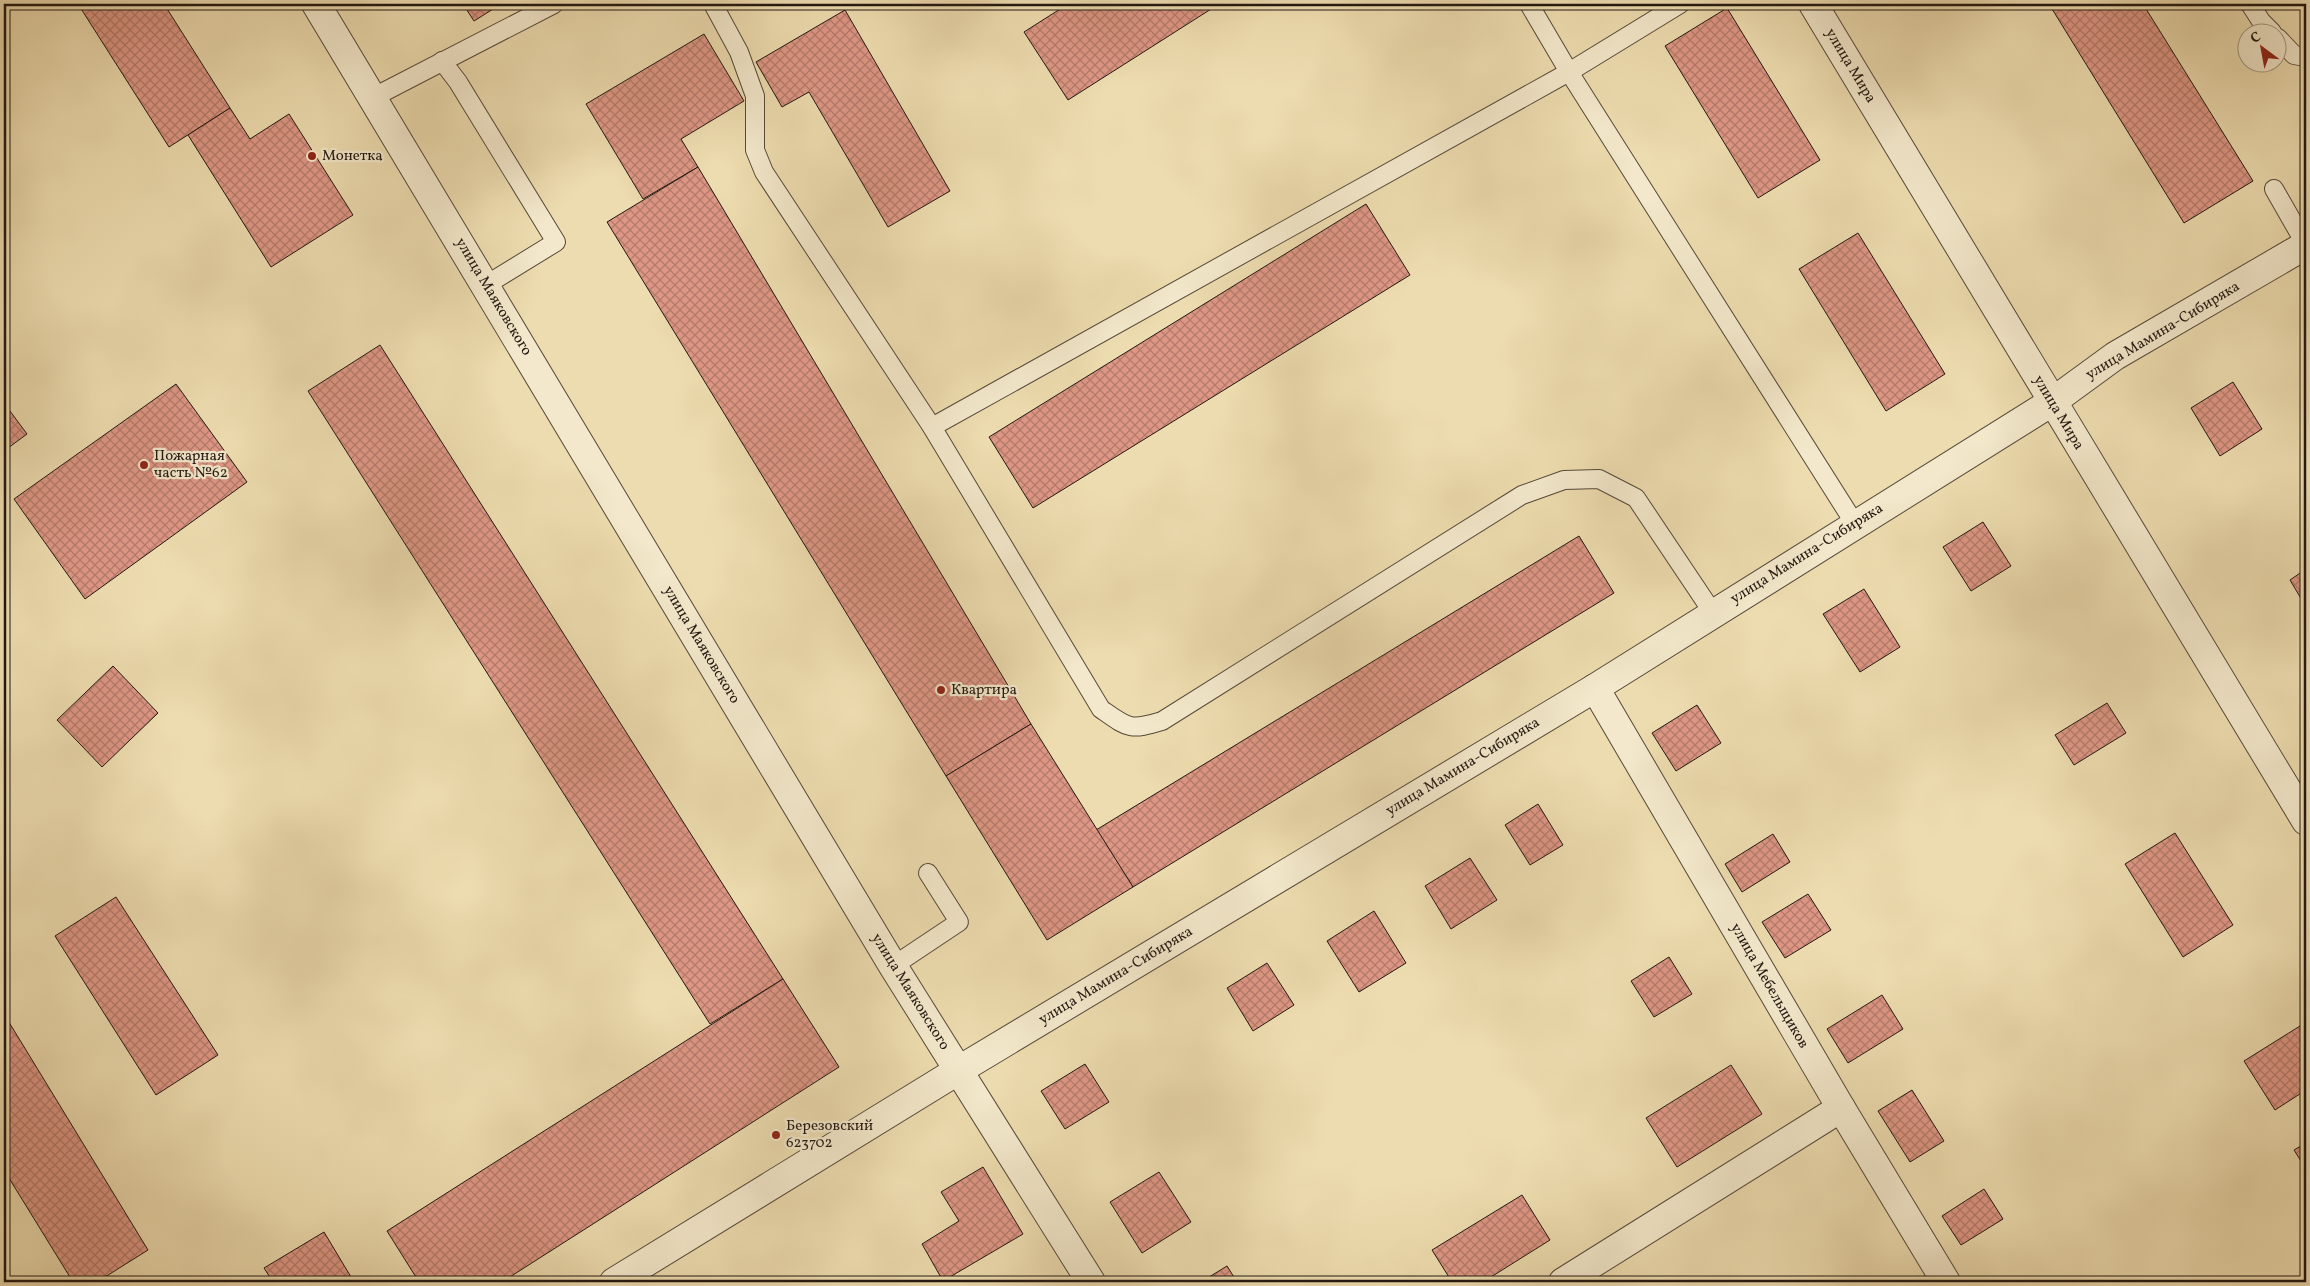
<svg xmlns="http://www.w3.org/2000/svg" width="2310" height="1286" font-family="Vollkorn,serif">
	<defs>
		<pattern id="building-cross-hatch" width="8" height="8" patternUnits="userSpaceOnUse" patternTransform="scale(1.25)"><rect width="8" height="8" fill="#de9785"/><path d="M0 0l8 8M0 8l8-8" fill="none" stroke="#b47a6b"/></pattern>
	</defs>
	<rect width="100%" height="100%" fill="#eddcaf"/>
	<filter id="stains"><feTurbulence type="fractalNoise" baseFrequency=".004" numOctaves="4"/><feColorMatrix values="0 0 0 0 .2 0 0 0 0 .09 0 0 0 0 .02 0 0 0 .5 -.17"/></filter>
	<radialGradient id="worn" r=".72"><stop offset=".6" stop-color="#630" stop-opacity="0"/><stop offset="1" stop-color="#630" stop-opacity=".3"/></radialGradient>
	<g fill="url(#building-cross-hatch)" stroke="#231812">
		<path d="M78,4H164L230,108L169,147Z"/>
		<path d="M463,4H501L474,21Z"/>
		<path d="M1068,4H1219L1068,100L1024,32Z"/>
		<path d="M2049,4H2143L2253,181L2184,223Z"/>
		<path d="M1727,8L1820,160L1758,198L1665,46Z"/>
		<path d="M845,10L950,191L888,227L809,92L782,107L756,62Z"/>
		<path d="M704,34L744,101L681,139L698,167L643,199L586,104Z"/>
		<path d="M230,108L250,139L289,114L353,215L271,267L188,135Z"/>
		<path d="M698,167L1031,724L946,776L607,222Z"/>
		<path d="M1366,204L1410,275L1033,508L989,437Z"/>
		<path d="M1858,233L1945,374L1886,411L1799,269Z"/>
		<path d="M380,345L783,979L710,1024L308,391Z"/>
		<path d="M2233,382L2262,429L2220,456L2191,408Z"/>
		<path d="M176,384L247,482L85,599L14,499Z"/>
		<path d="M4,403L27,434L4,451Z"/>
		<path d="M1983,522L2011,566L1971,591L1943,547Z"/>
		<path d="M1579,536L1614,593L1133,887L1096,830Z"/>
		<path d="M2306,569V607L2290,580Z"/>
		<path d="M1864,589L1900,647L1860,672L1823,614Z"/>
		<path d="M113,666L158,713L102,767L57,720Z"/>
		<path d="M2107,703L2126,733L2074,765L2055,735Z"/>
		<path d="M1697,705L1721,743L1676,771L1652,733Z"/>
		<path d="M1031,724L1133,887L1047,940L946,776Z"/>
		<path d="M1538,804L1563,845L1530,865L1505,825Z"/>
		<path d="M2175,833L2233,925L2183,957L2125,864Z"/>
		<path d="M1773,834L1790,862L1742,892L1725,864Z"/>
		<path d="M1470,858L1497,900L1451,929L1425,886Z"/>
		<path d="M1808,894L1831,930L1785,958L1762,922Z"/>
		<path d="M116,897L218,1055L156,1095L55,936Z"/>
		<path d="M1374,911L1406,963L1359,992L1327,941Z"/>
		<path d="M1669,957L1692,994L1654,1017L1631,981Z"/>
		<path d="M1267,963L1294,1005L1253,1031L1227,988Z"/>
		<path d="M783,979L839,1067L502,1282H419L387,1231Z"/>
		<path d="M1882,995L1903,1029L1848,1063L1827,1029Z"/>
		<path d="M4,1014L148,1250L97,1282H73L4,1170Z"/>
		<path d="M2300,1026L2306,1037V1090L2275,1110L2244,1061Z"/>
		<path d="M1085,1064L1109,1102L1065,1129L1041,1091Z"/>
		<path d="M1731,1065L1762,1114L1677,1167L1646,1118Z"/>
		<path d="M1912,1090L1944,1141L1910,1162L1878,1111Z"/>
		<path d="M2306,1143V1169L2294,1150Z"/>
		<path d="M983,1167L1023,1234L943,1281L922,1244L959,1221L941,1192Z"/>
		<path d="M1159,1172L1191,1222L1142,1253L1110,1202Z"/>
		<path d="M1984,1189L2003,1219L1961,1245L1942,1216Z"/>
		<path d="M1522,1195L1550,1240L1483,1282H1452L1432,1250Z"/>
		<path d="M324,1232L354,1282H273L264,1268Z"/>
		<path d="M1227,1266L1237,1282H1201Z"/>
	</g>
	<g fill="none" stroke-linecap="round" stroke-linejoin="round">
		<defs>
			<g id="service">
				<path d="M713,4L739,52L755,96V150L764,172L932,427L1101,709C1128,728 1129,731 1162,721L1522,495L1564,480L1599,479L1636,498L1713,613"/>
				<path d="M1529,4L1569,72L1855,524"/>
				<path d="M2250,4L2261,21L2272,32"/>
				<path d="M2278,38L2294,55L2306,57"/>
				<path d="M442,61L458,82L556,242L486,285"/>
				<path d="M372,98L554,4"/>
				<path d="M2274,189L2306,245"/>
				<path d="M932,427L1569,72L1680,4"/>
				<path d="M893,966L959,922L928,873"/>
			</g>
			<g id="minor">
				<path d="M316,4L893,966L1091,1282"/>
				<path d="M1595,688L1841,1108L1946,1282"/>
				<path d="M614,1282L959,1070L1595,688L2052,402L2115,356L2306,245"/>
				<path d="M1563,1282L1841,1108"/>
			</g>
			<path id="tertiary" d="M1813,4L2306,821"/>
		</defs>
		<use href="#service" stroke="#564939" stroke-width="20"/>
		<use href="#minor" stroke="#564939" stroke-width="30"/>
		<use href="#tertiary" stroke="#564939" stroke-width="30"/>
		<use href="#service" stroke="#f3e8cb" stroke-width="18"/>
		<use href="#minor" stroke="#f3e8cb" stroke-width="28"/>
		<use href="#tertiary" stroke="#f3e8cb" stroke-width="28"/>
	</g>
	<g fill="#8f2418" stroke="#f3e8cb" stroke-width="2">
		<circle cx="312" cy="156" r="5"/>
		<circle cx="144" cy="465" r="5"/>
		<circle cx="941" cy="690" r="5"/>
		<circle cx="776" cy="1135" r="5"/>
	</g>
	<g text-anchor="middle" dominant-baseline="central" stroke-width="4.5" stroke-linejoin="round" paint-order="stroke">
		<g font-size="15" fill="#231812" stroke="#f3e8cb">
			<text transform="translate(1850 66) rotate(59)">улица Мира</text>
			<text transform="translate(493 297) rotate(59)">улица Маяковского</text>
			<text transform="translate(2163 331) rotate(-31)">улица Мамина-Сибиряка</text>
			<text transform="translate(2058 413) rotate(59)">улица Мира</text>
			<text transform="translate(1807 554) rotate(-32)">улица Мамина-Сибиряка</text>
			<text transform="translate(701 645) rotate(59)">улица Маяковского</text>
			<text transform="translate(1463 767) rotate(-31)">улица Мамина-Сибиряка</text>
			<text transform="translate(1116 976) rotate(-31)">улица Мамина-Сибиряка</text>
			<text transform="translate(1769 986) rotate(60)">улица Мебельщиков</text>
			<text transform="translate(910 992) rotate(58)">улица Маяковского</text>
		</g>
		<g font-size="15" fill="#231812" stroke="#f3e8cb" text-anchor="start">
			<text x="322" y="156">Монетка</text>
			<text x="154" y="456">Пожарная<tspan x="154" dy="17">часть №62</tspan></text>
			<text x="951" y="690">Квартира</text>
			<text x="786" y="1126">Березовский<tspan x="786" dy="17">623702</tspan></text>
		</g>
	</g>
	<rect width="2310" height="1286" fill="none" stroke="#eddcaf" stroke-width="20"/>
	<rect x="5" y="5" width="2300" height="1276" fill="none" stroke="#231812" stroke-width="2.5"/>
	<rect x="10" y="10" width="2290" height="1266" fill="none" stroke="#231812"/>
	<g transform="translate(2262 48) rotate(328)"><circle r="24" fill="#f3e8cb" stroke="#a09581"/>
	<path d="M0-4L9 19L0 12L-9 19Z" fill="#8f2418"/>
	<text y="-8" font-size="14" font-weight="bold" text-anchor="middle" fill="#231812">С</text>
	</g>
	<rect width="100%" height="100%" filter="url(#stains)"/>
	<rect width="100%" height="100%" fill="url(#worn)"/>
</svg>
